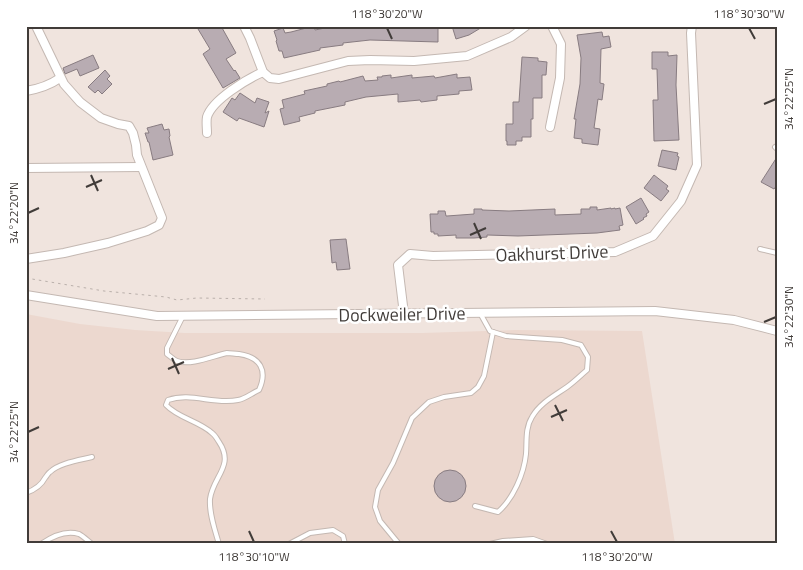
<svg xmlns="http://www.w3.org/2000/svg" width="803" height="570" font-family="'Titillium Web',sans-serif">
	<rect width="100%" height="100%" fill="#f0e4de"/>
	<path fill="#ecd8cf" d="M26,314L80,324L135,330L185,333H422L515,330L642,331L675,544H26Z"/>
	<g fill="#b8acb2" stroke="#887c81">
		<path d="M202,26H221L236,53L226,59L234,71L235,70L240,78L223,88L203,54L210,49L198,29Z"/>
		<path d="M314,26L315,30L335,26H438V42L370,40L343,43V45L320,48V50L284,58L282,51H279L276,41L277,40L274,31L283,28L285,33L291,32Z"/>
		<path d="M452,26H484L469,35L456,39Z"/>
		<path d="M602,32L603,37L609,36L611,47L601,49L600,83L604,84L602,100L598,99L594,128L600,129L598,145L582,143V139L574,138L576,119H574L580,84L581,58L577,35Z"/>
		<path d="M652,52H668V56L677,55L676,85L679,140L654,141L653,100H658L657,69H652Z"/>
		<path d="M93,55L99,68L80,76L77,69L65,74L63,68Z"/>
		<path d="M522,57L538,58V61L547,62L546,75H542V98H533V119H531V137H522V141H516V145H507V141H506V124H513V102H519Z"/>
		<path d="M105,70L110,76L107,79L112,84L102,94L98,90L95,93L88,87Z"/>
		<path d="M457,74V78L470,77L472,90L459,91V94L437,96V100L421,102L420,100L398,102V94L366,97L345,102V105L315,111V113L299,117L300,121L284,125L280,109L284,108L282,100L305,94L304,91L327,86V84L339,81L340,82L363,76L365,81L378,80L377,77H382V76L391,75V78L412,75V78L434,76L435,78Z"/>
		<path d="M240,93L255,103L257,98L269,102L265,113L269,111L264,127L239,118L237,121L223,112L232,98L235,100Z"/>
		<path d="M162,124L164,130L169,129L170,136L169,137L173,155L153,160L149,142H148L145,133H149L147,128Z"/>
		<path d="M662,150L678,153L677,156L679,157L676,170L658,166Z"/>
		<path d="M777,157V185L774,189L761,182Z"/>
		<path d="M654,175L668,186L666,189L669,191L661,201L644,188Z"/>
		<path d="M641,198L649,212L646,214L647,216L643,218L644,219L636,224L626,207Z"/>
		<path d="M590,207H597V210L611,208V209L615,208V209L620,208L623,225L619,226L620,230L597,233L518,236L487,235V237L474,238H456V235L438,236V234H434V232H431L430,214H438V211H445L446,216H447L474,214V209H482V210L509,211L555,209V215L581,214V209H590Z"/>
		<path d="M346,239L350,269L337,270L336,262L332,263L330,240Z"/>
		<circle cx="450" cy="486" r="16"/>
	</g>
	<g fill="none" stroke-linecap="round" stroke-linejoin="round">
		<defs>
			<g id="service">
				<path d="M775,147L777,149"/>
				<path d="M760,249L777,253"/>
				<path d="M183,316L167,348V354C170,356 174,360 177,361C191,366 213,356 227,353C231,353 235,354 239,354C260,357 268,370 259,390C252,393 245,399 238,400C214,405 191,392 168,400L166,405C178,418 199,421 212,433C215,435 217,439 219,442C235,466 213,476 210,499C209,514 215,530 219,544"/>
				<path d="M26,493C34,490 41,486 45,478C47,476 48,473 50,472C59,463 80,460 92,457"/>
				<path d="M475,506L498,512C513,499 524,474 526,454C527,442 525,428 532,417C540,403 554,396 567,387C574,382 580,376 587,370L588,357L581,345L562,340L506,336L490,331L480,313"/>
				<path d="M41,544C51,537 66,530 79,534C83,536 88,541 92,544"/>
				<path d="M289,544L310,533L333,530L343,536L345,544"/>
				<path d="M399,544L380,521L375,507L378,490L393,463L412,418L429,402L444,397L471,393L478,387L484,376L493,332"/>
				<path d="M490,544L503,541L533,539L547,544"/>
			</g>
			<g id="minor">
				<path d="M244,26L250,38L263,72L270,78L279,79L348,61L370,60L414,61L467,56L511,37L526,26"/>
				<path d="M26,91C38,89 50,85 60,78"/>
				<path d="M550,127L560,78L561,44L552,26"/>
				<path d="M207,133C207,128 206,122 207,117C212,100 247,79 263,72"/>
				<path d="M26,168L141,167"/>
				<path d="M26,259L64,253L108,243L147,231L159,225L162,218L137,155L136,145L133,133L129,126L118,124L101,118L80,102L64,84L36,26"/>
				<path d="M26,295L157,316L655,311L734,320L777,331"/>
				<path d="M404,314L398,265L410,254L433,256L615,252L653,236L681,201L697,165L691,33L692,26"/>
			</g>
		</defs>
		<use href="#service" stroke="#c4b8b2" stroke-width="6"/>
		<use href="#minor" stroke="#c4b8b2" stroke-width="10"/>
		<path stroke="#bab0ab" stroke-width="1" stroke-dasharray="2.5 4" stroke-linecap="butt" d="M26,278L104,291L166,297L177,300L197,298L265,299"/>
		<use href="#service" stroke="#fff" stroke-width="4"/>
		<use href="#minor" stroke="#fff" stroke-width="8"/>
	</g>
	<path fill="none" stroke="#413c39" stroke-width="2" d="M387,28L392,39M749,28L755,39M764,104L776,99M91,175L98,191M86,187L102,180M28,213L39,208M474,223L481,239M470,235L486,228M764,322L776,317M172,358L179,374M168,369L184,362M555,405L563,421M551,417L567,410M28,432L39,427M249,531L254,542M611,531L617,542"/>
	<g text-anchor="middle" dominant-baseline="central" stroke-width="5" stroke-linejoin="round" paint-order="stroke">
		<g font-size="18" fill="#413c39" stroke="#fff">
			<text transform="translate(552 253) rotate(-2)">Oakhurst Drive</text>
			<text transform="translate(402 314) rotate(-1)">Dockweiler Drive</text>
		</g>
	</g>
	<rect width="803" height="570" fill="none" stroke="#ffffff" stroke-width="55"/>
	<rect x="28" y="28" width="748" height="514" fill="none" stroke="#413c39" stroke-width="2"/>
	<g font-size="12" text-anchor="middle" fill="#413c39">
		<text x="387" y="18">118°30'20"W</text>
		<text x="749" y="18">118°30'30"W</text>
		<text transform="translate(789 99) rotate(-90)" y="4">34°22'25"N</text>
		<text transform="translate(14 213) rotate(-90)" y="4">34°22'20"N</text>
		<text transform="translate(789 317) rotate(-90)" y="4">34°22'30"N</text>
		<text transform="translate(14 432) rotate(-90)" y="4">34°22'25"N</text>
		<text x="254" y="561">118°30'10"W</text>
		<text x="617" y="561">118°30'20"W</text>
	</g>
</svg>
